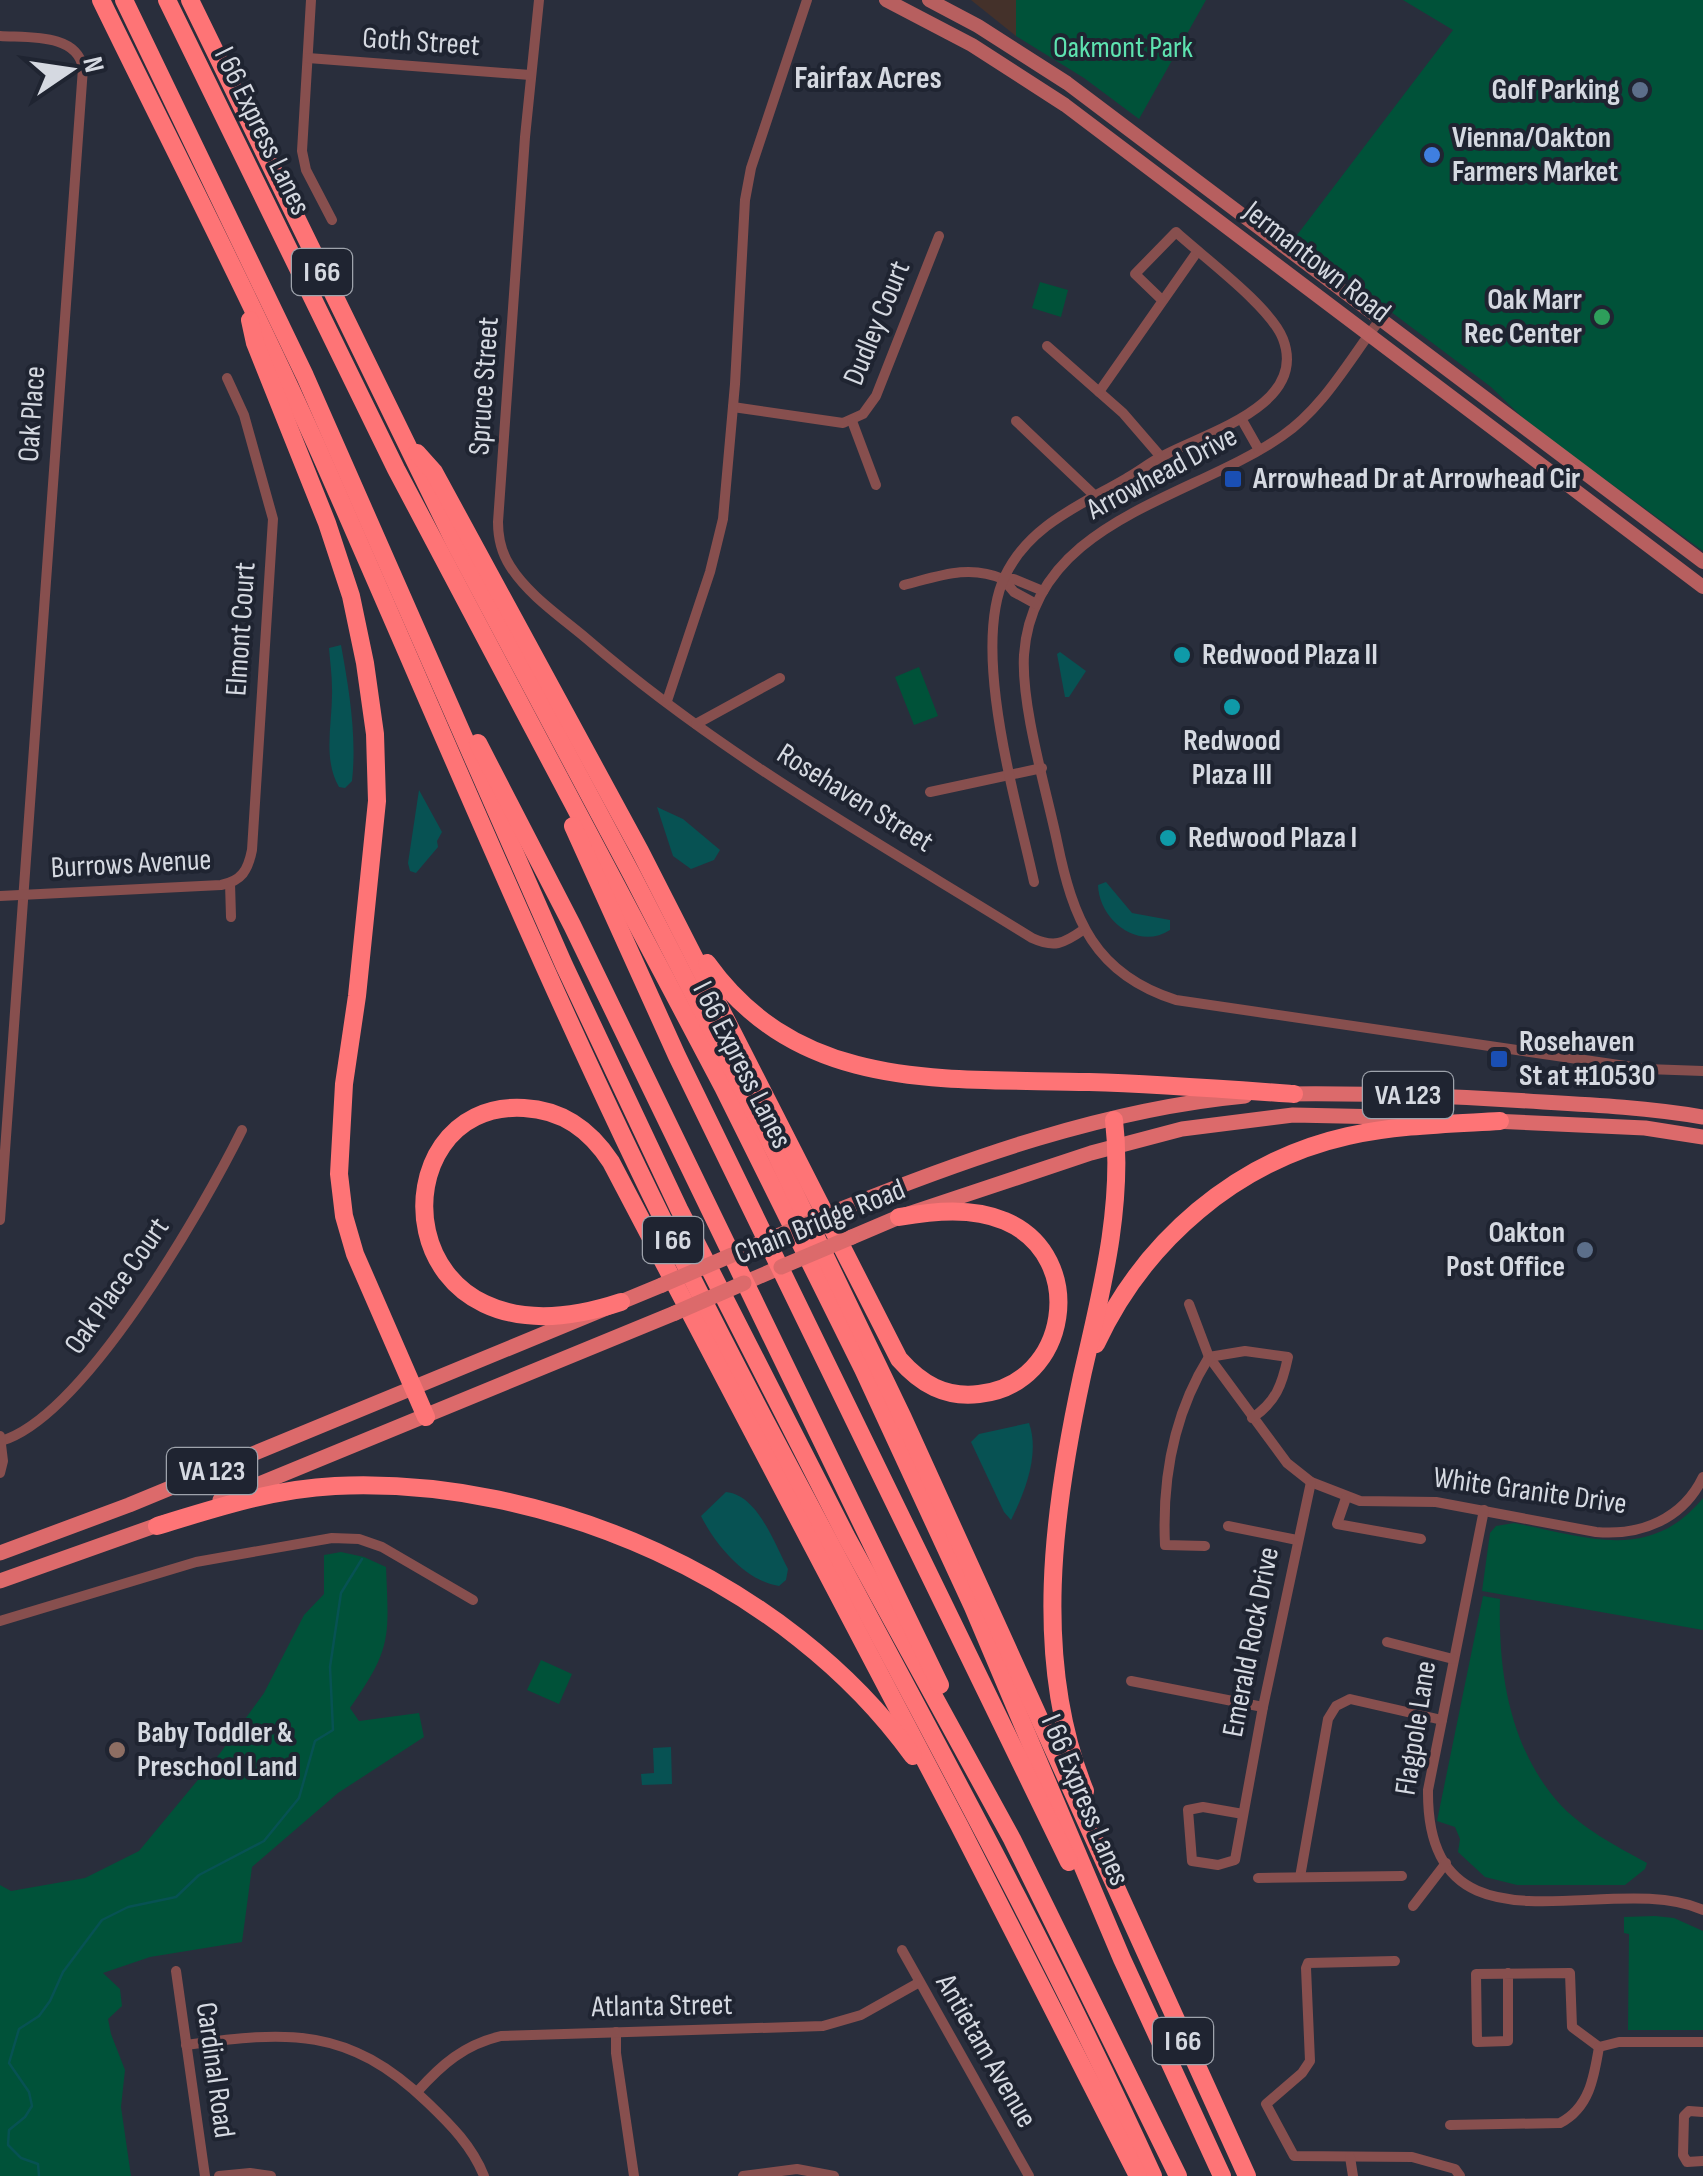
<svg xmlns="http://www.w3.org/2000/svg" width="1703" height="2176" font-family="'Sofia Sans Condensed',sans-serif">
	<rect width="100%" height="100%" fill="#292e3c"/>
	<path fill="#44312a" d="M971,0H1016V36Z"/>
	<g fill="#005239">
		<path d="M1016,0H1206L1139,119L1084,78L1016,36Z"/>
		<path d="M1403,0H1703V551L1530,425L1491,387L1294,239L1453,30Z"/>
		<path d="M1040,282L1068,290L1061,317L1032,308Z"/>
		<path d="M919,667L938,716L914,725L895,677Z"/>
		<path d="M1703,1498V1630L1482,1591L1490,1533L1496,1526L1514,1523C1585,1536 1649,1564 1703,1498Z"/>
		<path d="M341,1552L364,1557L386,1567C389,1638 392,1648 350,1708L359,1721L419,1713L424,1737L338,1793L252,1867L242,1942L150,1957L103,1973L120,1989L122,2006L108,2019L111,2034L125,2070L121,2107L131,2176H0V1885L11,1891L85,1878L139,1851L221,1752L264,1693L304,1615L324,1594V1555Z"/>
		<path d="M1483,1596L1500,1599C1498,1670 1509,1746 1558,1802C1581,1828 1616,1846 1647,1863L1645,1869L1625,1885H1517L1485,1877L1458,1852L1460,1839L1455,1827L1437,1821Z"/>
		<path d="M541,1660L572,1674L559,1704L527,1690Z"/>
		<path d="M1655,1916L1674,1918L1703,1931V2030H1628L1629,1934L1624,1933V1917Z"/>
	</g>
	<g fill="#075253">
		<path d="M341,645C349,689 357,736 352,781L345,788L339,787C322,758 333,721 332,689C332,675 330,661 329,648Z"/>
		<path d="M1060,652L1086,671L1069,697H1065L1057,654Z"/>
		<path d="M419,790L442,832L437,841L438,847L416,873L410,871L408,863Z"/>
		<path d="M657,807L683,819L720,850L714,860L691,869L673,856Z"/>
		<path d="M1106,882L1132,913L1170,920V930C1138,951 1099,920 1098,885Z"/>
		<path d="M1029,1423C1040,1454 1025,1492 1011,1520L1004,1512L971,1442L979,1434Z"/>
		<path d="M726,1492C758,1495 774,1543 788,1569L786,1580L779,1586C745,1581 715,1544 701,1516Z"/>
		<path d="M671,1747L672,1784L642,1785L641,1774L654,1773L653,1748Z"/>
	</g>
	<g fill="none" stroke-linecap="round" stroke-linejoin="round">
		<path stroke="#075253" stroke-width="2.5" d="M39,2176L38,2164L21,2158L8,2145L9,2130L25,2117L32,2106L29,2092L9,2063L19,2029L39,2016L50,2001L63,1972L102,1920L128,1907L176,1897L199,1875L264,1841L299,1798L315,1741L333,1730L330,1667L341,1593L362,1559"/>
		<g stroke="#874f4e" stroke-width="10">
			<path d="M311,0L302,151L306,170L332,220"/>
			<path d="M539,0L525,137L498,522C498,538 501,552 510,566C528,595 561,617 587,639C722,756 881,844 1032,938C1054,948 1063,944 1083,930"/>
			<path d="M0,36C28,38 77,33 83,68L0,1220"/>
			<path d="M308,58L530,75"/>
			<path d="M1379,321C1349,360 1324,407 1282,436C1191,499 1033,521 1024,655C1021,706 1046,789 1057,841C1073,919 1094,974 1176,1000L1646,1069L1703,1071"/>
			<path d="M1047,346L1123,413L1161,457"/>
			<path d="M1099,392L1197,252"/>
			<path d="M733,407L843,423L863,414L876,396L939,236"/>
			<path d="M1242,420L1259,450"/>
			<path d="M852,421L876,485"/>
			<path d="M1016,421L1095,496"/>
			<path d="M904,585C939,576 969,564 1003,579"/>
			<path d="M1036,604L1014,592L1003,579H1014L1043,591"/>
			<path d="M667,701L710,572L723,519L735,384L745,200L751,168L807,0"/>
			<path d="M696,724L780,678"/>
			<path d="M930,792L1042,768"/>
			<path d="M1034,882C1017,803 970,650 1005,576C1029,525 1081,505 1127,478C1138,472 1148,464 1159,458C1201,434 1309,407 1283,339C1271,307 1203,257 1176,232L1135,274L1162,300"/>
			<path d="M230,883L231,917"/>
			<path d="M0,896L221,885C242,881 248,870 252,850L273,519L244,415L227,378"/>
			<path d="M1189,1304L1209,1357L1287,1463L1311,1482L1360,1501L1436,1502L1596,1532C1641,1536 1683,1519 1703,1477"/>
			<path d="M1,1441C84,1417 204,1207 242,1130"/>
			<path d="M0,1473L3,1461L0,1436"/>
			<path d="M1346,1498L1337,1524L1421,1539"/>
			<path d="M1484,1510L1428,1790C1426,1968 1610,1868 1703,1910"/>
			<path d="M1228,1526L1297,1540"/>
			<path d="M1205,1546L1165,1545C1162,1479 1174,1413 1209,1357L1245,1351L1288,1357C1282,1385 1276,1402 1252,1418"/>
			<path d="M0,1621L196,1562L332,1538L359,1539L382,1547L473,1600"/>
			<path d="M1387,1642L1453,1659"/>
			<path d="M1131,1681L1263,1707"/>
			<path d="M1243,1814L1203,1807L1188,1810L1192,1861L1218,1865L1235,1860L1263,1707L1311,1482"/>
			<path d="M1300,1877L1328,1719L1336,1706L1350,1699L1442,1720"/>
			<path d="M1258,1878L1402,1876"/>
			<path d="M1413,1906L1446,1863"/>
			<path d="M902,1950L1029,2176"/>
			<path d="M1395,1961L1308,1963L1306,1968L1310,2061L1302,2073L1266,2104L1294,2156L1412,2157L1455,2169L1460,2176"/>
			<path d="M176,1971L205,2176"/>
			<path d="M1508,1973V2041L1477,2042L1476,1974L1570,1973L1572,2027L1599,2047"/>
			<path d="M616,2032V2053L634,2176"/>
			<path d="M186,2045C288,2031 348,2026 428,2103C451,2125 472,2146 484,2176"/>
			<path d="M1599,2047L1619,2042H1703"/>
			<path d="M417,2092C442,2064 464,2045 501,2036L823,2026L861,2015L918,1983"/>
			<path d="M1703,2112L1689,2111L1684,2116L1683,2155L1687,2162L1703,2161"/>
			<path d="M1450,2125L1560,2123C1589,2108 1594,2078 1599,2047"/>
			<path d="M1350,2157L1353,2176"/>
			<path d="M219,2176L250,2173L271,2176"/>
			<path d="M743,2176L797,2169L834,2176"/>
		</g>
		<g stroke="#b75f5f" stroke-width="14">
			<path d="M886,0L972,45L1065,105L1703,587"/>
			<path d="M929,0L978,26L1067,83L1703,562"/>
		</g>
		<g stroke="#dc6a6b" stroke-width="15">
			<path d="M1283,1094C1370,1093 1456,1096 1543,1102C1597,1105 1650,1108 1703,1117"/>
			<path d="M1492,1121L1645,1128L1703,1137"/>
			<path d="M839,1210C968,1158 1106,1109 1245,1096"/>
			<path d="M852,1237L899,1217L1091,1153L1182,1129L1293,1115L1434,1118"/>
			<path d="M732,1255L768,1240"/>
			<path d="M744,1283L781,1267"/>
			<path d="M220,1500L675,1313"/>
			<path d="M0,1553L129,1505L662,1285"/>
			<path d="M0,1581L166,1522"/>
		</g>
		<g stroke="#fe7476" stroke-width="18">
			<path d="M101,0C174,150 250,297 318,449C436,715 546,985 676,1246C831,1559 1009,1858 1153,2176"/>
			<path d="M124,0L305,376L564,965L679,1209L846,1536L1012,1839L1178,2176"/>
			<path d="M167,0L396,469L723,1087L863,1369L973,1607L1122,1959L1222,2176"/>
			<path d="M190,0L455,543L632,875L775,1152L903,1418L1247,2176"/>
			<path d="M250,320L255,343L327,523L351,596L365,663L375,734L377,801L357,996L344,1084L339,1174L344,1216L355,1254L426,1417"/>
			<path d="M417,453L434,472L640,851L899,1359C921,1384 945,1398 979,1394C1069,1385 1089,1257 1005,1221C972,1207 934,1211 899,1217"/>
			<path d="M478,743L572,925L940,1685"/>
			<path d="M573,826L677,1056L1069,1862"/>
			<path d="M707,963C801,1094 946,1078 1089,1082C1157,1084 1225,1089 1294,1094"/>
			<path d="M621,1302C383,1381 374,1099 524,1108C563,1110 590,1130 611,1162L959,1825L1138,2176"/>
			<path d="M1096,1344C1144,1241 1236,1161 1348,1136C1397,1125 1450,1124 1500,1121"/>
			<path d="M157,1526C216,1508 273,1489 335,1486C547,1476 787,1581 913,1756"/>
			<path d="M1085,1791C1032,1660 1053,1510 1082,1376C1101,1293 1124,1206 1114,1120"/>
		</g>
		<g stroke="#dc6a6b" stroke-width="15">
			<path d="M768,1240L839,1210"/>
			<path d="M781,1267L852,1237"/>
			<path d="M662,1285L732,1255"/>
			<path d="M675,1313L744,1283"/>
		</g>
	</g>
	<g fill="#5c6f8a" stroke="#1f2431" stroke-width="4">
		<circle cx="1640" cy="90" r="10"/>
		<circle cx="1585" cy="1250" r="10"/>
	</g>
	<circle fill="#3f7fe0" stroke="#1f2431" stroke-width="4" cx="1432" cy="155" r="10"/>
	<circle fill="#2e9e5b" stroke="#1f2431" stroke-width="4" cx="1602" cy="317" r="10"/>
	<g fill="#1a4fb4" stroke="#1f2431" stroke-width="4">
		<rect x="1223" y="469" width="20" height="20" rx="5"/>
		<rect x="1489" y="1049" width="20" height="20" rx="5"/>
	</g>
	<g fill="#0f9aa8" stroke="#1f2431" stroke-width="4">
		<circle cx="1182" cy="655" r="10"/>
		<circle cx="1232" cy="707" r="10"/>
		<circle cx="1168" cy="838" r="10"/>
	</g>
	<circle fill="#8d6e63" stroke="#1f2431" stroke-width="4" cx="117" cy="1750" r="10"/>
	<g text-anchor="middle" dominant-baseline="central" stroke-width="8" stroke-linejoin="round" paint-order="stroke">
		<g fill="#1f2431" stroke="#9ea3ac" stroke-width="2.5">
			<rect x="292" y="249" width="60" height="46" rx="8"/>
			<rect x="1363" y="1072" width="90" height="46" rx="8"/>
			<rect x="643" y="1217" width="60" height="46" rx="8"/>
			<rect x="167" y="1448" width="90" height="46" rx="8"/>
			<rect x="1153" y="2018" width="60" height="46" rx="8"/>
		</g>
		<g font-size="28" font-weight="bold" fill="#d5d9e1">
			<text x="322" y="272">I 66</text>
			<text x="1408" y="1095">VA 123</text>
			<text x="673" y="1240">I 66</text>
			<text x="212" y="1471">VA 123</text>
			<text x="1183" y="2041">I 66</text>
		</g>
		<g font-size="30" fill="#d5d9e1" stroke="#1f2431">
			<text transform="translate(421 42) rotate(4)">Goth Street</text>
			<text transform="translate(262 131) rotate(64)">I 66 Express Lanes</text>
			<text transform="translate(1317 262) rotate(38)">Jermantown Road</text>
			<text transform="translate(877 323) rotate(-68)">Dudley Court</text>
			<text transform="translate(484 386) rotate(-86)">Spruce Street</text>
			<text transform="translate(32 414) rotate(-86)">Oak Place</text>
			<text transform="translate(1162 473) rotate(-28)">Arrowhead Drive</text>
			<text transform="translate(241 629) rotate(-86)">Elmont Court</text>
			<text transform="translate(855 798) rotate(32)">Rosehaven Street</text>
			<text transform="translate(131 864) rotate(-3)">Burrows Avenue</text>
			<text transform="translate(742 1065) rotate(63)">I 66 Express Lanes</text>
			<text transform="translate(820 1222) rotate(-22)">Chain Bridge Road</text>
			<text transform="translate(117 1286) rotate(-55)">Oak Place Court</text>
			<text transform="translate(1530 1491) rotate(8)">White Granite Drive</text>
			<text transform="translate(1251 1642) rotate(-79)">Emerald Rock Drive</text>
			<text transform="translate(1416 1728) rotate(-81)">Flagpole Lane</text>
			<text transform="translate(1085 1800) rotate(67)">I 66 Express Lanes</text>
			<text transform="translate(662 2006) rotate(-1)">Atlanta Street</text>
			<text transform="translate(986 2051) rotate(60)">Antietam Avenue</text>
			<text transform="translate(215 2070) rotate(82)">Cardinal Road</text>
		</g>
		<g font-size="30" fill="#5ee3b0" stroke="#1f2431">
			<text x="1123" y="48">Oakmont Park</text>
		</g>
		<g font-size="30" font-weight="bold" fill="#d5d9e1" stroke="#1f2431" text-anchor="start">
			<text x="1620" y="90" text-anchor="end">Golf Parking</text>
			<text x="1452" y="138">Vienna/Oakton<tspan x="1452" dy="34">Farmers Market</tspan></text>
			<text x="1582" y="300" text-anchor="end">Oak Marr<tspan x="1582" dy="34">Rec Center</tspan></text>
			<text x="1253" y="479">Arrowhead Dr at Arrowhead Cir</text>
			<text x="1202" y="655">Redwood Plaza II</text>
			<text x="1232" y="741" text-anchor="middle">Redwood<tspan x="1232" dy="34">Plaza III</tspan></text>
			<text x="1188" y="838">Redwood Plaza I</text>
			<text x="1519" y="1042">Rosehaven<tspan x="1519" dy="34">St at #10530</tspan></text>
			<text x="1565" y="1233" text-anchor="end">Oakton<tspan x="1565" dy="34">Post Office</tspan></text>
			<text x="137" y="1733">Baby Toddler &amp;<tspan x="137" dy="34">Preschool Land</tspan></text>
		</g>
		<g font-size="32" font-weight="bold" fill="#d5d9e1" stroke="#1f2431">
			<text x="868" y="78">Fairfax Acres</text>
		</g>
	</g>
	<g transform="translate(70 70) rotate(77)" stroke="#1f2431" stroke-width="8" paint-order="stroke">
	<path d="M0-8L18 38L0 25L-18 38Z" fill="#d5d9e1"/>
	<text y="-15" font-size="28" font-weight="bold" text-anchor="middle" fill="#d5d9e1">N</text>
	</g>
</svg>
